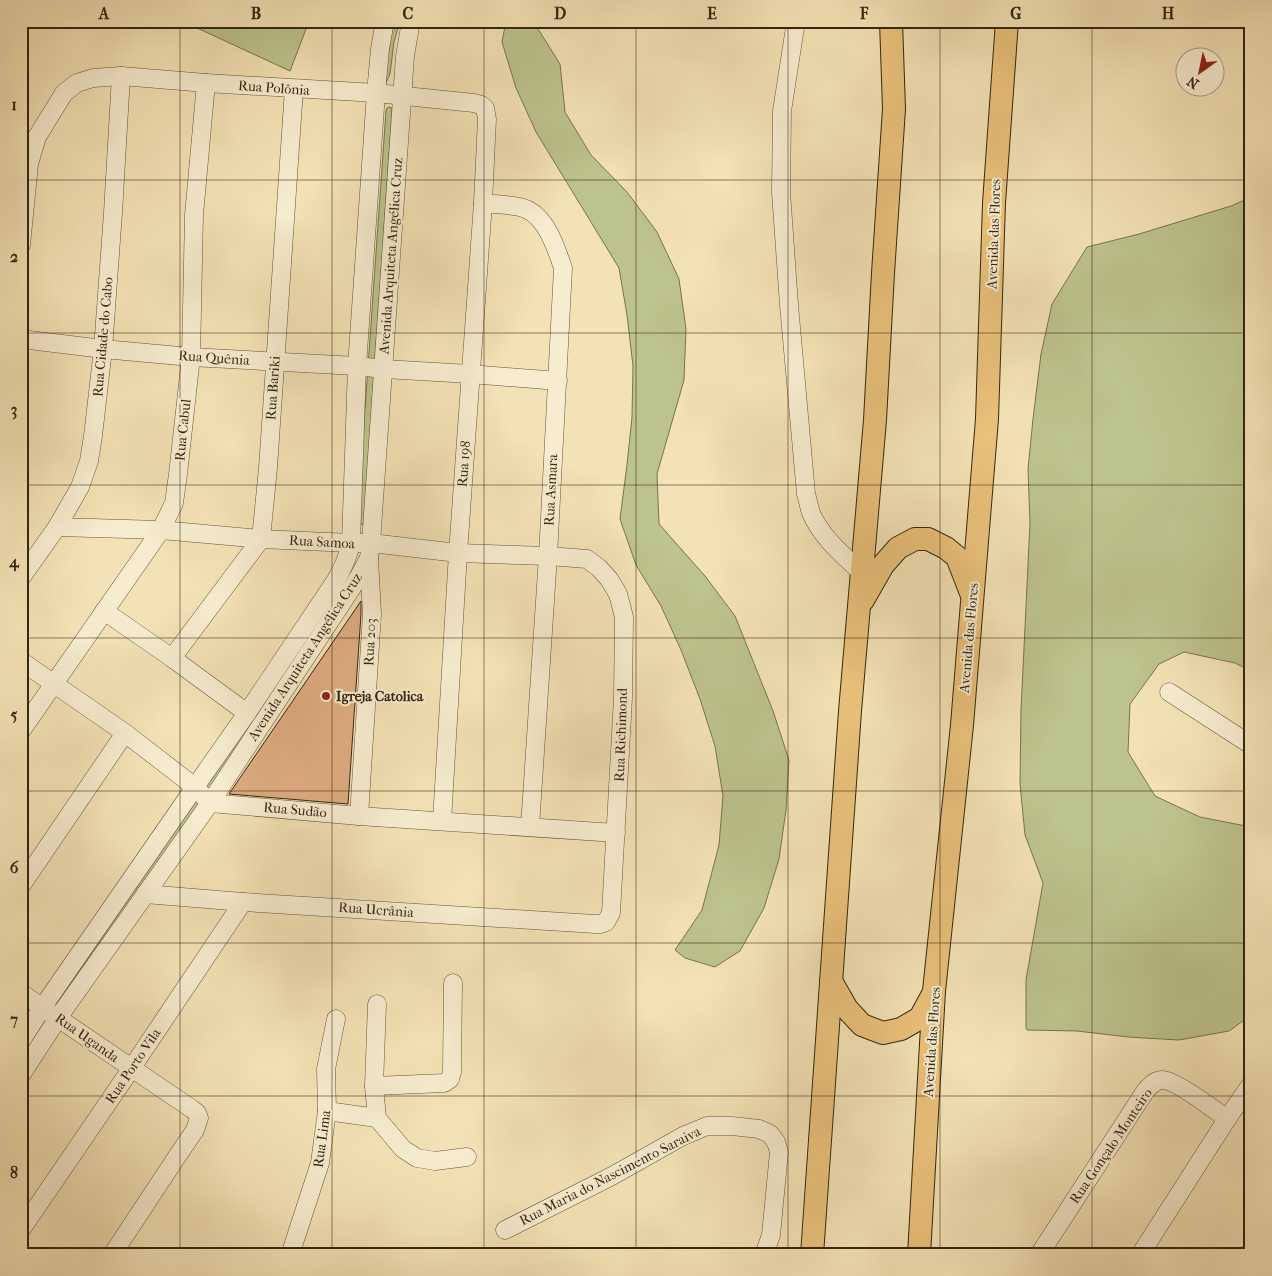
<svg xmlns="http://www.w3.org/2000/svg" width="1272" height="1276" font-family="'IM FELL French Canon',serif">
	<rect width="100%" height="100%" fill="#f3e2b5"/>
	<filter id="stains"><feTurbulence type="fractalNoise" baseFrequency=".004" numOctaves="4"/><feColorMatrix values="0 0 0 0 .2 0 0 0 0 .09 0 0 0 0 .02 0 0 0 .5 -.17"/></filter>
	<radialGradient id="worn" r=".72"><stop offset=".6" stop-color="#630" stop-opacity="0"/><stop offset="1" stop-color="#630" stop-opacity=".3"/></radialGradient>
	<g fill="#bdc38c" stroke="#78744f">
		<path d="M21,21H46L22,29L21,30Z"/>
		<path d="M182,21H309L290,71Z"/>
		<path d="M393,21H400L394,42L390,74L386,83L384,81Z"/>
		<path d="M506,21H533L560,64L565,112L591,155L627,192L657,232L679,279L686,329L684,380L657,474L659,524L705,576L735,616L773,711L789,760L786,810L779,859L764,908L740,951L715,967L685,958L675,950L702,910L719,845L723,796L715,746L700,699L681,650L661,606L636,565L620,519L627,465L632,417L633,366L627,315L619,268L536,132L516,88L502,42Z"/>
		<path d="M389,107L392,108V111L364,520L363,524L361,525L357,523L386,111L387,108Z"/>
		<path d="M1251,197V671L1235,663L1184,652L1159,664L1130,704L1128,752L1155,796L1200,817L1251,827V1015L1229,1031L1179,1040L1128,1037L1077,1031L1027,1030L1026,1028V980L1043,883L1025,835L1020,784L1021,710L1030,523L1028,469L1033,419L1041,354L1052,304L1087,247L1139,234L1231,206Z"/>
		<path d="M356,566L359,571L59,1007V1001L352,569Z"/>
	</g>
	<path fill="#deab80" stroke="#342512" d="M361,601V614L348,804L229,794Z"/>
	<g fill="none" stroke-linecap="round" stroke-linejoin="round">
		<defs>
			<g id="minor">
				<path d="M796,21L782,111L781,192L789,305L806,494C808,500 809,507 811,513C822,538 843,555 862,573"/>
				<path d="M483,203C497,205 513,204 526,209C547,218 556,248 563,268L548,556L530,827"/>
				<path d="M21,245L29,164L37,137L64,93L77,83L93,78L121,76L206,83L376,93L474,103L481,105L485,108L487,119L483,203L458,553L442,821"/>
				<path d="M21,339L103,349L191,357L357,366L384,369L470,374L558,381"/>
				<path d="M57,527L161,530L261,539L351,543H371L458,553L548,556L587,559L599,568L609,579L618,594L624,617L623,698L611,913L606,922L601,924H595L243,902L145,894"/>
				<path d="M21,578L57,527L80,487L89,461L93,436L103,349L113,213L121,76"/>
				<path d="M104,611L172,658L247,713"/>
				<path d="M172,658L261,539L268,468L294,89"/>
				<path d="M21,661L125,733L195,787L210,803L359,816L616,833"/>
				<path d="M1169,692L1251,745"/>
				<path d="M21,731L161,530L174,503L178,474L191,357L194,215L206,83"/>
				<path d="M359,816L372,614L369,558"/>
				<path d="M21,886L125,733"/>
				<path d="M21,993L192,1109L197,1113L199,1118L195,1130L178,1155L112,1255"/>
				<path d="M377,1004L374,1086L377,1118L403,1149L417,1158L435,1161L467,1157"/>
				<path d="M21,1041L42,1008L195,787L247,713L336,580C343,568 348,557 351,543L357,366L376,93L380,49L385,21"/>
				<path d="M21,1075L58,1018L210,803L357,580L369,558L371,543L405,56L411,21"/>
				<path d="M374,1086L444,1083L450,1079L452,1072L453,983"/>
				<path d="M327,1111L377,1118"/>
				<path d="M21,1230L131,1069L243,902"/>
				<path d="M505,1230L612,1176L683,1136L707,1126H732L759,1129L770,1134L776,1142L779,1152L771,1235L764,1255"/>
				<path d="M290,1255L320,1163L327,1111L326,1069L336,1019"/>
				<path d="M1039,1255L1146,1090C1151,1085 1155,1080 1163,1080C1175,1080 1215,1110 1227,1119"/>
				<path d="M1140,1255L1227,1119L1251,1084"/>
				<path d="M1248,1255L1251,1251"/>
			</g>
			<g id="major">
				<path d="M863,600L883,565L898,548L915,539H928L946,548L957,557L971,593"/>
				<path d="M831,981L847,1009L862,1025L883,1033L901,1029L920,1018L933,994"/>
				<path d="M812,1255L850,711L875,420L883,273L894,109L891,21"/>
				<path d="M919,1255L934,991L962,725L987,419L994,203L1007,21"/>
			</g>
		</defs>
		<use href="#minor" stroke="#64543b" stroke-width="19"/>
		<use href="#major" stroke="#342512" stroke-width="24"/>
		<use href="#minor" stroke="#f7eccf" stroke-width="18"/>
		<use href="#major" stroke="#eac17a" stroke-width="22"/>
	</g>
	<path fill="none" stroke="#342512" stroke-width="1" stroke-opacity="0.55" d="M180,21V1255M332,21V1255M484,21V1255M636,21V1255M788,21V1255M940,21V1255M1092,21V1255M21,180H1251M21,333H1251M21,485H1251M21,638H1251M21,791H1251M21,943H1251M21,1096H1251"/>
	<circle fill="#8f2418" stroke="#f7eccf" stroke-width="2" cx="326" cy="696" r="5"/>
	<g text-anchor="middle" dominant-baseline="central" stroke-width="4" stroke-linejoin="round" paint-order="stroke">
		<g font-size="14" fill="#342512" stroke="#f7eccf">
			<text transform="translate(274 88) rotate(4)">Rua Polônia</text>
			<text transform="translate(994 234) rotate(-88)">Avenida das Flores</text>
			<text transform="translate(391 256) rotate(-86)">Avenida Arquiteta Angélica Cruz</text>
			<text transform="translate(103 337) rotate(-85)">Rua Cidade do Cabo</text>
			<text transform="translate(214 358) rotate(4)">Rua Quênia</text>
			<text transform="translate(273 388) rotate(-86)">Rua Bariki</text>
			<text transform="translate(183 430) rotate(-84)">Rua Cabul</text>
			<text transform="translate(464 464) rotate(-86)">Rua 198</text>
			<text transform="translate(551 490) rotate(-87)">Rua Asmara</text>
			<text transform="translate(322 542) rotate(3)">Rua Samoa</text>
			<text transform="translate(969 638) rotate(-85)">Avenida das Flores</text>
			<text transform="translate(370 642) rotate(-87)">Rua 203</text>
			<text transform="translate(305 657) rotate(-57)">Avenida Arquiteta Angélica Cruz</text>
			<text transform="translate(621 735) rotate(-88)">Rua Richimond</text>
			<text transform="translate(295 810) rotate(5)">Rua Sudão</text>
			<text transform="translate(376 910) rotate(4)">Rua Ucrânia</text>
			<text transform="translate(87 1038) rotate(35)">Rua Uganda</text>
			<text transform="translate(932 1042) rotate(-86)">Avenida das Flores</text>
			<text transform="translate(133 1066) rotate(-56)">Rua Porto Vila</text>
			<text transform="translate(322 1139) rotate(-82)">Rua Lima</text>
			<text transform="translate(1111 1146) rotate(-56)">Rua Gonçalo Monteiro</text>
			<text transform="translate(610 1176) rotate(-27)">Rua Maria do Nascimento Saraiva</text>
		</g>
		<g font-size="14" font-weight="bold" fill="#342512" stroke="#f7eccf" text-anchor="start">
			<text x="336" y="696">Igreja Catolica</text>
		</g>
	</g>
	<rect width="1272" height="1276" fill="none" stroke="#f3e2b5" stroke-width="55"/>
	<g transform="translate(1200 72) rotate(213)"><circle r="24" fill="#f7eccf" stroke="#a99c83"/>
	<path d="M0-4L9 19L0 12L-9 19Z" fill="#8f2418"/>
	<text y="-8" font-size="14" font-weight="bold" text-anchor="middle" fill="#342512">N</text>
	</g>
	<rect x="28" y="28" width="1216" height="1220" fill="none" stroke="#342512" stroke-width="2"/>
	<g font-size="16" text-anchor="middle" font-weight="bold" fill="#342512">
		<text x="104" y="19">A</text>
		<text x="256" y="19">B</text>
		<text x="408" y="19">C</text>
		<text x="560" y="19">D</text>
		<text x="712" y="19">E</text>
		<text x="864" y="19">F</text>
		<text x="1016" y="19">G</text>
		<text x="1168" y="19">H</text>
		<text x="14" y="110">1</text>
		<text x="14" y="262">2</text>
		<text x="14" y="415">3</text>
		<text x="14" y="567">4</text>
		<text x="14" y="720">5</text>
		<text x="14" y="873">6</text>
		<text x="14" y="1025">7</text>
		<text x="14" y="1178">8</text>
	</g>
	<rect width="100%" height="100%" filter="url(#stains)"/>
	<rect width="100%" height="100%" fill="url(#worn)"/>
</svg>
